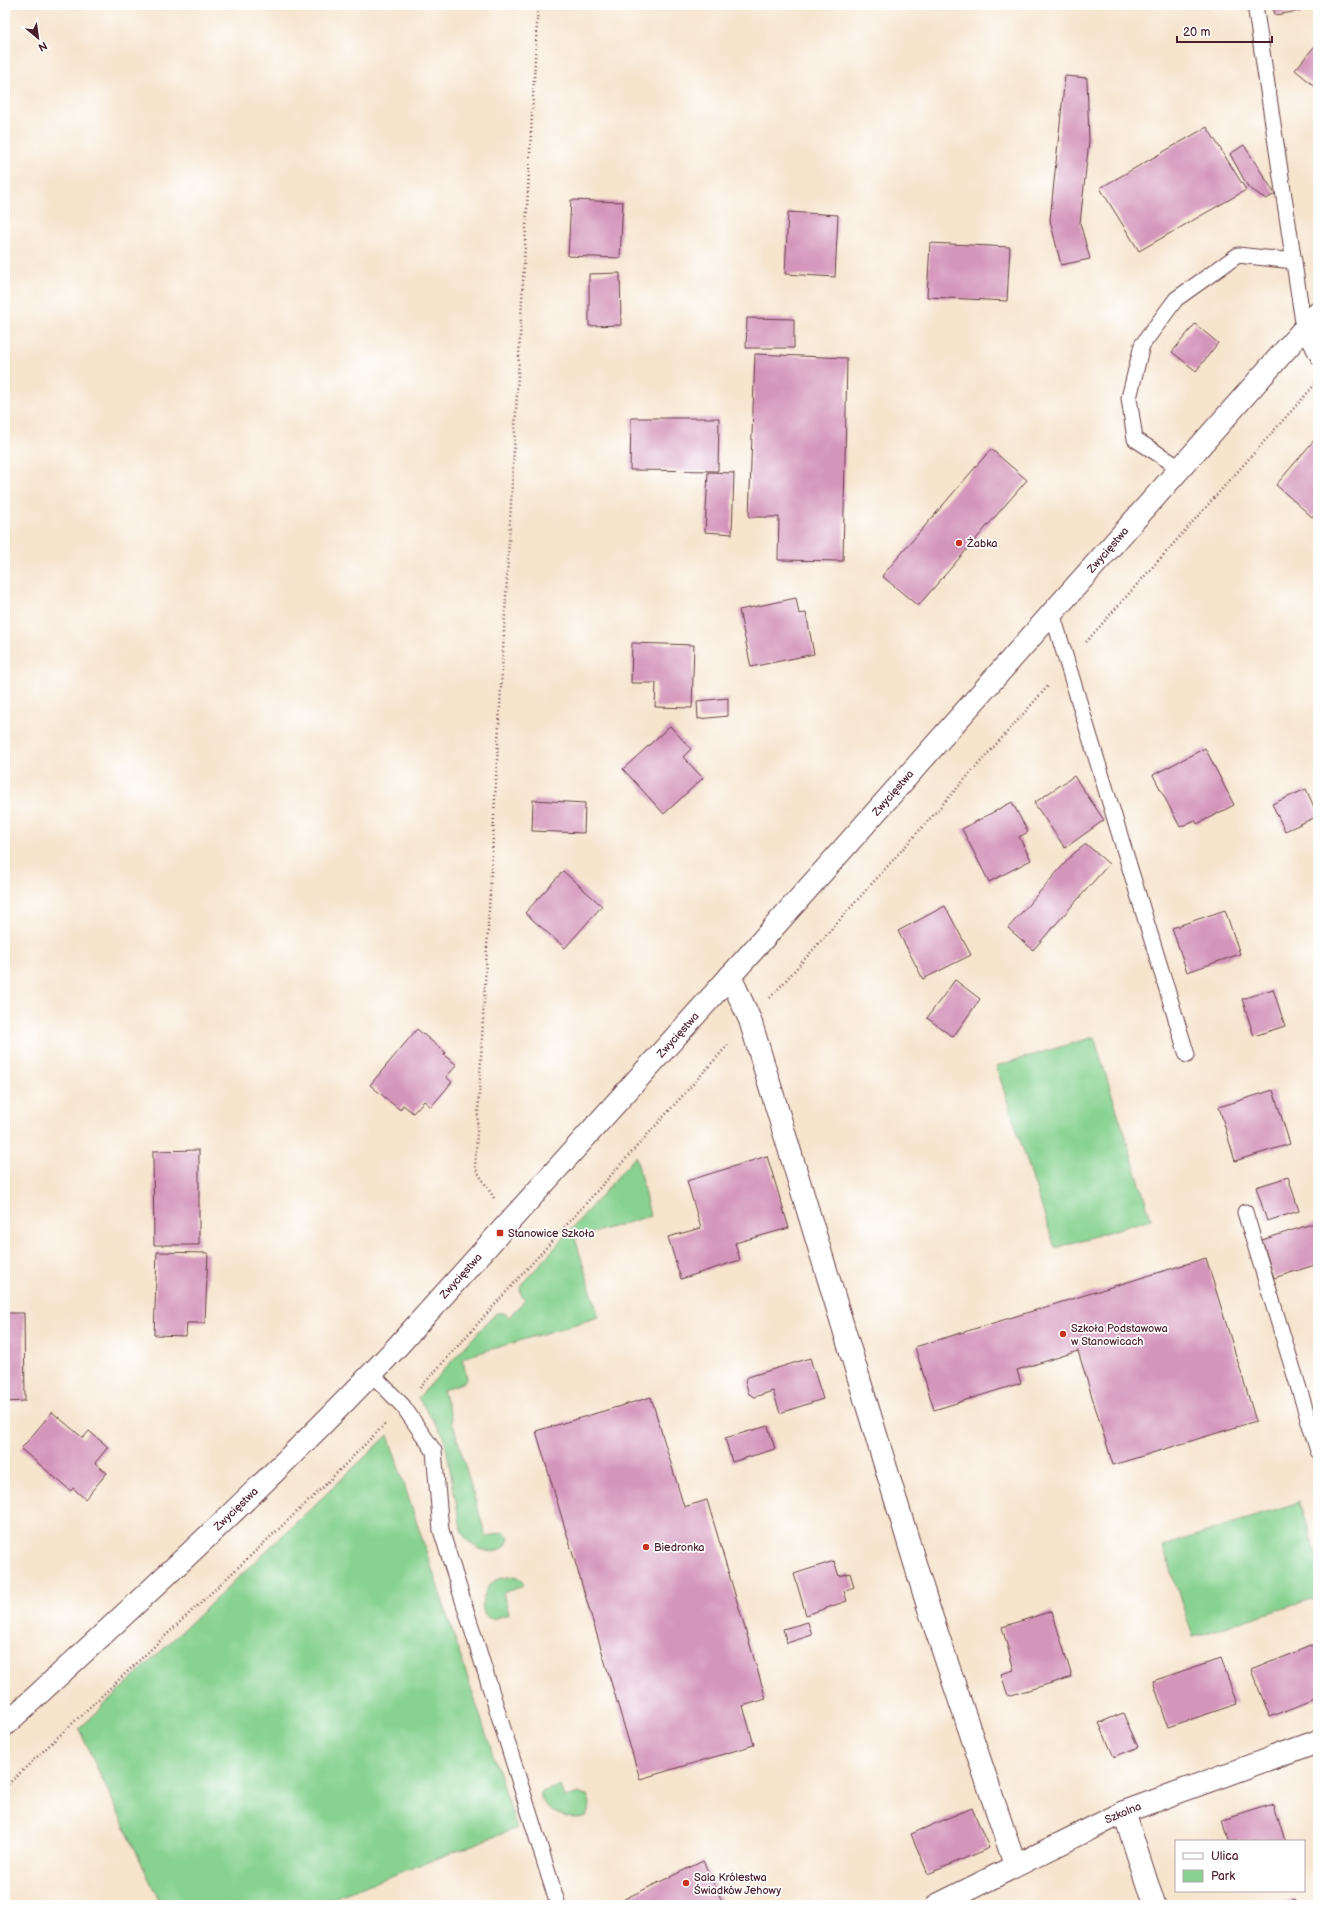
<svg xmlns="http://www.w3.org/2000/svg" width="1323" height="1910" font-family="'Balsamiq Sans',sans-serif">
	<rect width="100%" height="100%" fill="#fff"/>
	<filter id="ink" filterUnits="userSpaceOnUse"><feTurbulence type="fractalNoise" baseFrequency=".025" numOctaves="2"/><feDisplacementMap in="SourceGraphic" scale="8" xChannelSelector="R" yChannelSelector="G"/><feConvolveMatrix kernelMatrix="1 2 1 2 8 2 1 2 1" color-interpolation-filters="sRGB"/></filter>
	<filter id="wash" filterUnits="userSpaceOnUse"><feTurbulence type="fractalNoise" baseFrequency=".012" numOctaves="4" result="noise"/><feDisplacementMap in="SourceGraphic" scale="16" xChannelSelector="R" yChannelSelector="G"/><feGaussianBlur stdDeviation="0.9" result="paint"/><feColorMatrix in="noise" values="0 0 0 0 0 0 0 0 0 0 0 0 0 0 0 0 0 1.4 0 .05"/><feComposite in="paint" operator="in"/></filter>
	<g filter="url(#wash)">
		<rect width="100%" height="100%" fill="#f6e4cd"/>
		<g fill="#87d290" stroke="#68785e">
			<path d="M1094,1037L1151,1219L1055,1248L996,1066Z"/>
			<path d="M636,1156L650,1216L575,1238L599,1317L462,1358L467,1378L464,1382L443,1390L486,1537L504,1532L509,1537C505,1562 468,1552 461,1529L444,1436L418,1398L496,1313H504L509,1317L525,1300L521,1295L520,1287Z"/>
			<path d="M388,1435L517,1828L315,1905H161L79,1729Z"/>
			<path d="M1299,1502L1318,1558V1597L1193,1637L1163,1546Z"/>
			<path d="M515,1576L522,1580L523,1585L521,1587L503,1593L509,1614L492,1619L486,1617C479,1607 483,1590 493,1582C499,1578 508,1577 515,1576Z"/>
			<path d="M560,1786L564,1797L579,1793L587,1795C591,1803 591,1808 586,1816C568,1822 550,1813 540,1798L541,1792Z"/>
		</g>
		<g id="blocks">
			<g fill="#d495bb">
				<path d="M1273,5H1299L1300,11L1275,15Z"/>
				<path d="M1318,42V89L1295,70Z"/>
				<path d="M1065,76L1087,78L1089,141L1080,223L1090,259L1061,265L1050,220Z"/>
				<path d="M1207,127L1246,190L1139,251L1100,188Z"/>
				<path d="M1244,145L1275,194L1266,199L1248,187L1230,154Z"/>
				<path d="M571,200L623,202L620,258L568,256Z"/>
				<path d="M788,212L838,215L835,277L785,274Z"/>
				<path d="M930,243L1010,247L1007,301L927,297Z"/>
				<path d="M620,273L621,325L589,326V274Z"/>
				<path d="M747,318L794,319V348H746Z"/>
				<path d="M1195,324L1218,343L1196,371L1172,352Z"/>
				<path d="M755,354L847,358L843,561L778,560L779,517H749Z"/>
				<path d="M631,418H719L718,471L630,470Z"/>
				<path d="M1316,438L1318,439V509L1312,517L1276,485Z"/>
				<path d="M991,449L1027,480L918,606L882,576Z"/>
				<path d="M708,472L734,473L732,534L705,532Z"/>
				<path d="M796,598L799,614L806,613L814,654L751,667L739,610Z"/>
				<path d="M632,643L694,645L692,708L655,707L656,683H631Z"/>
				<path d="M728,698V716L698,719L697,701Z"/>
				<path d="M670,726L691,749L683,757L703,778L664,814L623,769Z"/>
				<path d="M1205,748L1234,805L1197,824L1195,820L1180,827L1153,775Z"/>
				<path d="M1074,776L1104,820L1065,848L1034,803Z"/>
				<path d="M1306,789L1318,816L1285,831L1272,804Z"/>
				<path d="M533,800L585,803L584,833L532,831Z"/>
				<path d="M1012,802L1028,832L1019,837L1031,860L989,882L962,829Z"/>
				<path d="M1086,844L1109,864L1033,950L1008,928L1073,854Z"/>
				<path d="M563,871L602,906L565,948L525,913Z"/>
				<path d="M945,906L971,955L923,979L898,931Z"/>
				<path d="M1225,910L1240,954L1187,972L1172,928Z"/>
				<path d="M955,980L980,999L953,1037L927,1018Z"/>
				<path d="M1273,989L1285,1026L1254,1036L1242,999Z"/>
				<path d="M417,1029L446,1053L444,1055L457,1065L446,1077L452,1082L431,1107L424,1101L413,1113L403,1105L400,1110L370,1085Z"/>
				<path d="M1273,1090L1290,1144L1235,1161L1219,1107Z"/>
				<path d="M199,1150V1245H154L153,1151Z"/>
				<path d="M767,1156L789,1228L735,1243L740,1260L681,1279L668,1237L701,1228L687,1181Z"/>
				<path d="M1288,1177L1299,1211L1267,1221L1256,1187Z"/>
				<path d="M1318,1222V1264L1274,1278L1262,1240Z"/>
				<path d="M157,1252L208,1253L205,1323H187L186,1336L154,1335Z"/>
				<path d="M1206,1258L1256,1421L1113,1465L1078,1351L1017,1370L1021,1383L934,1410L915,1347Z"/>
				<path d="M5,1313H24L25,1401L5,1402Z"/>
				<path d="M810,1358L823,1399L780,1413L773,1391L754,1397L749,1394L745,1381L748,1377Z"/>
				<path d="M651,1397L684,1507L707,1500L766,1699L743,1706L754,1745L640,1779L536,1431Z"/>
				<path d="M52,1412L83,1438L89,1431L108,1447L95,1463L107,1473L85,1499L73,1488L71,1491L21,1449Z"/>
				<path d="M768,1426L775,1449L732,1462L725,1438Z"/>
				<path d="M834,1561L839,1576L850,1573L854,1587L844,1591L847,1601L806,1615L794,1574Z"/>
				<path d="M1052,1611L1072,1677L1008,1696L1001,1674L1014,1670L1002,1627Z"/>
				<path d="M808,1622L812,1635L787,1643L783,1629Z"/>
				<path d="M1315,1644L1318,1652V1698L1270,1717L1251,1670Z"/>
				<path d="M1221,1658L1237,1704L1168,1727L1153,1681Z"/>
				<path d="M1123,1713L1138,1747L1114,1757L1099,1723Z"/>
				<path d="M1274,1804L1285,1841H1229L1223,1820Z"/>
				<path d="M972,1808L989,1848L928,1874L911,1834Z"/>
				<path d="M703,1861L724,1905H612Z"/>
				<path d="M1294,1898L1297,1905H1278Z"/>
			</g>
		</g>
	</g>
	<g filter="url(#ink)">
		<use href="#blocks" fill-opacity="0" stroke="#643d43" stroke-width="1"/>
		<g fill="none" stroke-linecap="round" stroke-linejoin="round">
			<defs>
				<g id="lane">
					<path d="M1255,5L1304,329L1318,357"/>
					<path d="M1180,468L1135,439L1129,398L1142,345L1176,299L1238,255L1294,261"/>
					<path d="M1052,613L1187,1055"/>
					<path d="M1245,1212L1318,1451"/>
					<path d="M372,1374L403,1406L434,1451L441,1530L558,1905"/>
				</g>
				<g id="street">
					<path d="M730,976L750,1020L927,1603L1015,1865"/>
					<path d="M1124,1812L1154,1905"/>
					<path d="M937,1905L1124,1812L1318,1741"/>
				</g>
				<path id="secondary" d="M5,1725C138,1602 272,1480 396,1348L750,954L1318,313"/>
			</defs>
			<use href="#lane" stroke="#643d43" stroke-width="17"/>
			<use href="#street" stroke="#643d43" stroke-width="24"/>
			<use href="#secondary" stroke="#643d43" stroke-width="24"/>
			<g stroke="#643d43" stroke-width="2.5" stroke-dasharray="1 3" stroke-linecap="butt">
				<path d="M1086,642L1318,381"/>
				<path d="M770,998L1049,685"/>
				<path d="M494,1198L475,1168L538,5"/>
				<path d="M420,1388L728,1045"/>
				<path d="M5,1787L316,1494L386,1423"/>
			</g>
			<use href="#lane" stroke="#fff" stroke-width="15"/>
			<use href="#street" stroke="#fff" stroke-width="22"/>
			<use href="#secondary" stroke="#fff" stroke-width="22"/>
		</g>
	</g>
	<g fill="#c8321e" stroke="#fff" stroke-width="1.5">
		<circle cx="959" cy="543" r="4"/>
		<rect x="496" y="1229" width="8" height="8" rx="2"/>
		<circle cx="1063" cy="1334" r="4"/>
		<circle cx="646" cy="1547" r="4"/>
		<circle cx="686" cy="1883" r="4"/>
	</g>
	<g text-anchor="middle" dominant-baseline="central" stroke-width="3.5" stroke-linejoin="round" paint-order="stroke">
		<g font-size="11" fill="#4a1f2b" stroke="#fff" text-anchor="start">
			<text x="967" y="543">Żabka</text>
			<text x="508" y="1233">Stanowice Szkoła</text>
			<text x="1071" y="1328">Szkoła Podstawowa<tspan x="1071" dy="13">w Stanowicach</tspan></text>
			<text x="654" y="1547">Biedronka</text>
			<text x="694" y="1877">Sala Królestwa<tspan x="694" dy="13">Świadków Jehowy</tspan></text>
		</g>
		<g font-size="11" fill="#4a1f2b" stroke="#fff">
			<text transform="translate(1108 550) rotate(-49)">Zwycięstwa</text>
			<text transform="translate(893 793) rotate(-49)">Zwycięstwa</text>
			<text transform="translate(678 1035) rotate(-48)">Zwycięstwa</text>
			<text transform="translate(461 1276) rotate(-48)">Zwycięstwa</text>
			<text transform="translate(236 1509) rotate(-44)">Zwycięstwa</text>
			<text transform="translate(1123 1813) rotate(-23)">Szkolna</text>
		</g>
	</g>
	<rect width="1323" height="1910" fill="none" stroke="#fff" stroke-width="20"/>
	<rect x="1175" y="1840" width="130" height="52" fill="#ffffff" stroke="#b7a5aa"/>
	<rect x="1183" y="1853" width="20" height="6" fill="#ffffff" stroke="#b7a5aa"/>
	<text x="1211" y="1860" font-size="12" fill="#4a1f2b">Ulica</text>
	<rect x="1183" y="1870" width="20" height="12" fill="#87d290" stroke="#b7a5aa"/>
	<text x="1211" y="1880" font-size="12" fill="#4a1f2b">Park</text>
	<g transform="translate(38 38) rotate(151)" stroke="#ffffff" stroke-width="3" paint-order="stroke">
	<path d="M0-3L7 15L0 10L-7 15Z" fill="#4a1f2b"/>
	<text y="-6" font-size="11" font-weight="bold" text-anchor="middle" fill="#4a1f2b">N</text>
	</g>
	<path d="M1177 36v6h95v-6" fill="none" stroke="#4a1f2b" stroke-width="2"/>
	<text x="1183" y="36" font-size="12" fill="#4a1f2b" stroke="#ffffff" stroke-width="3" paint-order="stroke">20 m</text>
</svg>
